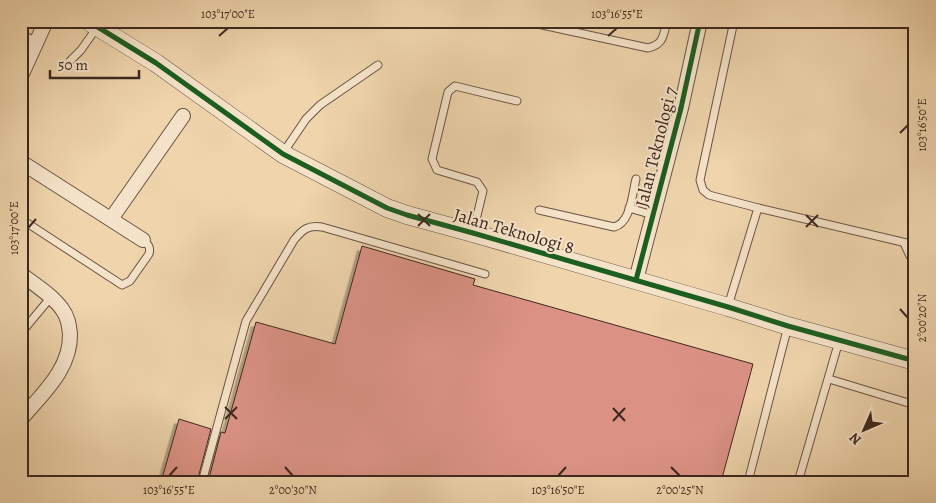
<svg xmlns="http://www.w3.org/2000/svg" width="936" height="503" font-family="Alegreya,serif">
	<defs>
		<filter id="shadow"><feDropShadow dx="-4.5" dy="4.5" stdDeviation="0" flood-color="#0004"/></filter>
	</defs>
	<rect width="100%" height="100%" fill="#efd4ac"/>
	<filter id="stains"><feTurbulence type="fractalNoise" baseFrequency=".004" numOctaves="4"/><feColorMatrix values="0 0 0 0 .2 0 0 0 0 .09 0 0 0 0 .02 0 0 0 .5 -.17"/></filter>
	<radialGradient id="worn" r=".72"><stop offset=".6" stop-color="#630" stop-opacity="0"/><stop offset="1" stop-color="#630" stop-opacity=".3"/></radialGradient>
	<g fill="#db9285" stroke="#3d281e" filter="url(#shadow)">
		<path d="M362,246L475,279L473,285L753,364L721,482H208L221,432L225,433L256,322L335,344Z"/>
		<path d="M179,419L211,429L197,482H161Z"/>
	</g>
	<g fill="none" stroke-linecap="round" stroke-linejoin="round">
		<defs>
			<g id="service">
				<path d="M524,21L648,48C664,44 663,36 667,21"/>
				<path d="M734,21L700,180L703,190L709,195L758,208"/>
				<path d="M67,64L81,50L98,26"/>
				<path d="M283,153L306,119L320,105L378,65"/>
				<path d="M629,208L653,215"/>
				<path d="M539,210L614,227C631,223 632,194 636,179"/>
				<path d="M21,219L122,285L130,281L149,254C151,247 148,244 143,240"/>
				<path d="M473,232L483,191L477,182L437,170L432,159L448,92L455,86L517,101"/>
				<path d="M904,243L910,256L915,261"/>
				<path d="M728,306L758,208L915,245"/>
				<path d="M21,333L51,297"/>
				<path d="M829,379L915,405"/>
				<path d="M202,482L246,321L294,240C303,229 308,225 322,227L485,274"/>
				<path d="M748,482L788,326"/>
				<path d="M798,482L839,341"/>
			</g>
			<g id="minor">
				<path d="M21,38L35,45"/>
				<path d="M21,76L46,21"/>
				<path d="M21,162L143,240"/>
				<path d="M111,219L183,116"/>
				<path d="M21,274C35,285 52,295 62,309C68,317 69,325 70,334C71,369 42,394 21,419"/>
				<path d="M636,280L681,108L700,21"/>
			</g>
			<path id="tertiary" d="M88,21L156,63L283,154L387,208L407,215L473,233L728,307L788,326L915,361"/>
		</defs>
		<use href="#service" stroke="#6a5342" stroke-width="9"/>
		<use href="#minor" stroke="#6a5342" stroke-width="16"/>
		<use href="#tertiary" stroke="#6a5342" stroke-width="19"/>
		<use href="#service" stroke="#f5e3c9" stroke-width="7"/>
		<use href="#minor" stroke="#f5e3c9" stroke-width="14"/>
		<use href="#tertiary" stroke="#f5e3c9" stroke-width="18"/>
		<defs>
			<g id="cycleway">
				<path d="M88,21L156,63L283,154L387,208L407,215L473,233L728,307L788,326L915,361"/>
				<path d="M636,280L681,108L700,21"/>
			</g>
		</defs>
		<use href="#cycleway" stroke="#f5e3c9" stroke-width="8"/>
		<use href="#cycleway" stroke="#1b5e20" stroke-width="5"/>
	</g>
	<path fill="none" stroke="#3d281e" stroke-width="2" d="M219,36L228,28M608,36L617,28M900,133L908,125M418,214L430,226M806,215L818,227M418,226L430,214M806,227L818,215M28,228L36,219M900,309L908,318M225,407L237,419M613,408L625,421M225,419L237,407M613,421L625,408M285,467L293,476M671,467L680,476M169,476L177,467M558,476L566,467"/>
	<g text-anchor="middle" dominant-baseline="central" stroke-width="4" stroke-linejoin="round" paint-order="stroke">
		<g font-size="18" fill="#3d281e" stroke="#f5e3c9">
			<text transform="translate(656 147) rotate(-76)">Jalan Teknologi 7</text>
			<text transform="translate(514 231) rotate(16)">Jalan Teknologi 8</text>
		</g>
	</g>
	<rect width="936" height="503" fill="none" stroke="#efd4ac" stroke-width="55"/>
	<g transform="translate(864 430) rotate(225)" stroke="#f5e3c9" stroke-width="4" paint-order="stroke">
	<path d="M0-4L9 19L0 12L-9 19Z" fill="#3d281e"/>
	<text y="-8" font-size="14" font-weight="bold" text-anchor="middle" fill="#3d281e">N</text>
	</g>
	<path d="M50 70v8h89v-8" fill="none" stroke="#3d281e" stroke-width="2.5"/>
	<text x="58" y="70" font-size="15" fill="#3d281e" stroke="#f5e3c9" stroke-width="4" paint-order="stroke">50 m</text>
	<rect x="28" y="28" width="880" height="448" fill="none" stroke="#3d281e" stroke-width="2"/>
	<g font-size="12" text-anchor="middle" fill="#3d281e">
		<text x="228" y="18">103°17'00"E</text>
		<text x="617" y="18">103°16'55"E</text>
		<text transform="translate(922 125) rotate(-90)" y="4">103°16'50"E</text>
		<text transform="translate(14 228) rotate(-90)" y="4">103°17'00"E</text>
		<text transform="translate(922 318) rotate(-90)" y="4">2°00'20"N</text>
		<text x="169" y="494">103°16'55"E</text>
		<text x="293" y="494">2°00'30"N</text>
		<text x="558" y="494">103°16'50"E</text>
		<text x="680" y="494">2°00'25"N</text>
	</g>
	<rect width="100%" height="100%" filter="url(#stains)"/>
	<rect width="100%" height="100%" fill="url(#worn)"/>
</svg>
